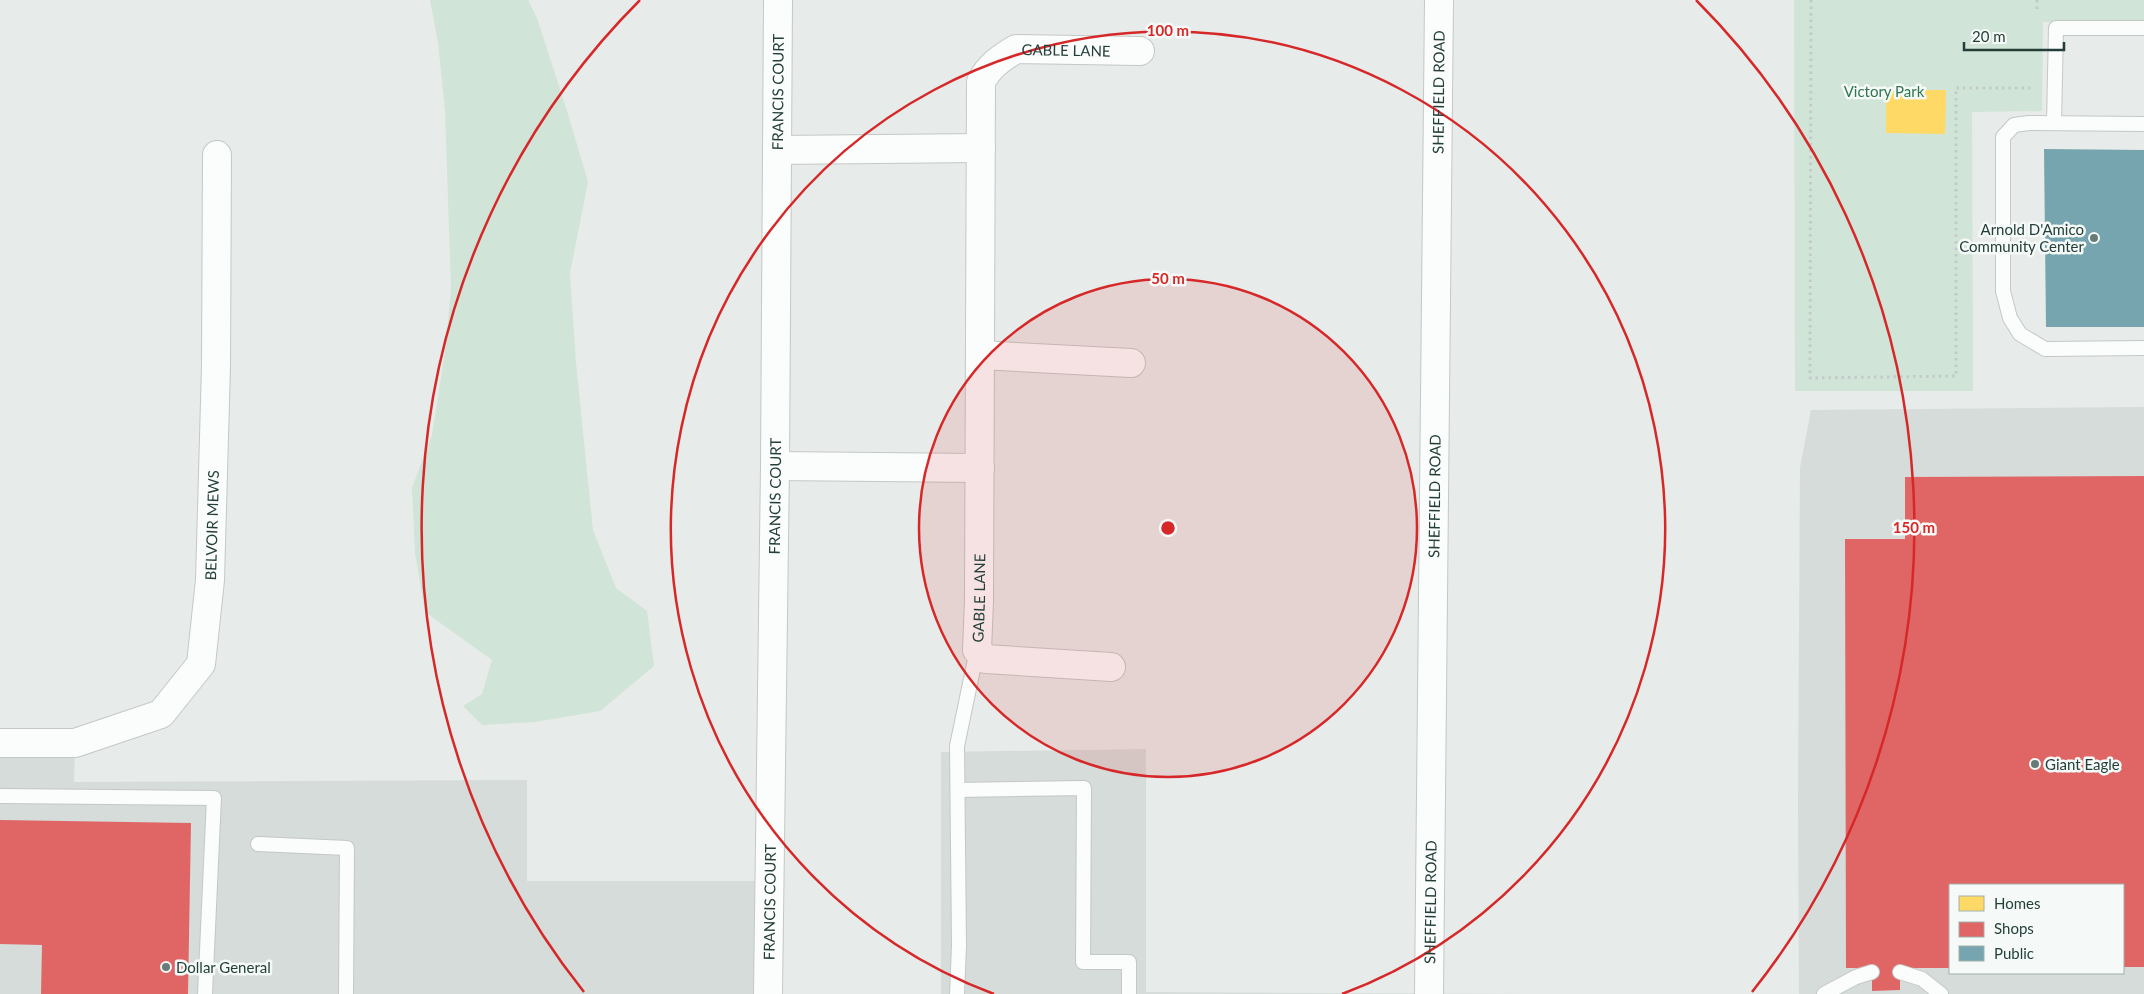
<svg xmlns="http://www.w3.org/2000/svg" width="2144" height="994" font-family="Lato,sans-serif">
	<rect width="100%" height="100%" fill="#e7ebe9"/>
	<g fill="#d5dcd9" fill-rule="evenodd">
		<path d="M2144,407V994H1799L1798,803L1800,468L1811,410ZM1950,885H2123V973H1950Z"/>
		<path d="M0,743H75L74,782L527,780V881H769L768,994H0Z"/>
		<path d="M1146,749V992L1539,994H941V752Z"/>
	</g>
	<g fill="#d0e4d7">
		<path d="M430,0H528L537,18L568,114L588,182L570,273L576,363L593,530L616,588L647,611L654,666L600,711L535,722L482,725L463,706L482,694L492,660L425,612L415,553L412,488L432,435L446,345L451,287L445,110L438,42Z"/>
		<path d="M1794,0H2144V22H2043L2042,111L1972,112L1973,391H1795Z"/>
	</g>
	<path fill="#ffd966" d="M1886,90H1946L1945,134L1886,133Z"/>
	<g fill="#e06666">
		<path d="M2144,476V967H2123V885H1950V968H1900V990L1872,991V968H1846L1845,539H1905V477Z"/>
		<path d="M0,820L191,823L188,994H41L42,945L0,944Z"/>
	</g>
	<path fill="#76a5af" d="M2044,149L2144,150V327H2046Z"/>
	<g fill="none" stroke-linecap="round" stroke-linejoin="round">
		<defs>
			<g id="service">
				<path d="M2054,123L2056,28H2144"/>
				<path d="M2144,124L2029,123L2014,125L2003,137V291L2010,318L2020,334L2045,349L2144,348"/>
				<path d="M958,790L1084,788L1083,962H1129V994"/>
				<path d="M0,796L214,798L205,994"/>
				<path d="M258,844L347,848L346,994"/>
				<path d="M1900,972L1922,979L1941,994"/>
				<path d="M957,994L959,946L957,746L977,650"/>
				<path d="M1824,994L1856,977L1872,972"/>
			</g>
			<g id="minor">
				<path d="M777,150L981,148"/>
				<path d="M980,355L1131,363"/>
				<path d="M775,466L980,468"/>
				<path id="s1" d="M1111,667L986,659L977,650L979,601L981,82C989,66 1001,58 1016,49L1140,51"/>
				<path id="s2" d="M0,743H75L161,714L201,664L210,580L216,366L217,155"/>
				<path id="s3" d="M768,994L775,466L778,0"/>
				<path id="s4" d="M1429,994L1439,0"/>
			</g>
		</defs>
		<use href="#service" stroke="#c4c8c6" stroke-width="16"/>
		<use href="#minor" stroke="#c4c8c6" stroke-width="30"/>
		<g stroke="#c2cbc9" stroke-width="3" stroke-dasharray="2.5 4" stroke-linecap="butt">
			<path d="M1811,0L1810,378L1956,376V88H2032"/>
			<path d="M2037,0V12"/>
		</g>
		<use href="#service" stroke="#fbfcfc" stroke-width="14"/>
		<use href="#minor" stroke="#fbfcfc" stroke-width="28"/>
	</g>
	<circle cx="1168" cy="528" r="249" fill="#d62828" fill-opacity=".12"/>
	<g fill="none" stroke="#d62828" stroke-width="2.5">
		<circle cx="1168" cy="528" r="249"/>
		<path d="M994 994A497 497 0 1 1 1342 994"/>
		<path d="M584 992A746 746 0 0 1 640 0M1696 0A746 746 0 0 1 1752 992"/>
	</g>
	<g fill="#687b77" stroke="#f5faf8" stroke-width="2">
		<circle cx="2094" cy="238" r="5"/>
		<circle cx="2035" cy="764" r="5"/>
		<circle cx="166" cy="967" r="5"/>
	</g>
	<g text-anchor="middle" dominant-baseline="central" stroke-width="5" stroke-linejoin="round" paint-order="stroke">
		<g font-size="15" fill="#243f3a" stroke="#f5faf8">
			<text stroke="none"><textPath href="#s1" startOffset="805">GABLE LANE</textPath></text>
			<text stroke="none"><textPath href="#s3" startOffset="902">FRANCIS COURT</textPath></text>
			<text stroke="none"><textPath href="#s4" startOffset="902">SHEFFIELD ROAD</textPath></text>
			<text stroke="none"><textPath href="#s3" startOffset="498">FRANCIS COURT</textPath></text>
			<text stroke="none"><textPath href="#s4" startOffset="498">SHEFFIELD ROAD</textPath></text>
			<text stroke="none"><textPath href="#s2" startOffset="369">BELVOIR MEWS</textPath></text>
			<text stroke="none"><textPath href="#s1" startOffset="190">GABLE LANE</textPath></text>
			<text stroke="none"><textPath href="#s3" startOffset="92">FRANCIS COURT</textPath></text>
			<text stroke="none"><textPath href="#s4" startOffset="92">SHEFFIELD ROAD</textPath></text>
		</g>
		<g font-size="15" fill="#2f7550" stroke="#f5faf8">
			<text x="1884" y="91">Victory Park</text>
		</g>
		<g font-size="15" fill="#243f3a" stroke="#f5faf8" text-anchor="start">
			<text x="2084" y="229" text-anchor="end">Arnold D'Amico<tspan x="2084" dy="17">Community Center</tspan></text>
			<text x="2045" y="764">Giant Eagle</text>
			<text x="176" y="967">Dollar General</text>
		</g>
	</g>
	<circle cx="1168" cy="528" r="8" fill="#d62828" stroke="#f5faf8" stroke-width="2.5"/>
	<g font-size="15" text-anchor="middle" font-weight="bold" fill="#d62828" stroke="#f5faf8" stroke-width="5" stroke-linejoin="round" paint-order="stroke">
		<text x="1168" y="36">100 m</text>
		<text x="1168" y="284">50 m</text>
		<text x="1914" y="533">150 m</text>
	</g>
	<rect x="1949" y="884" width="175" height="90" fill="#f5faf8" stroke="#a1afac"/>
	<rect x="1959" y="896" width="25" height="15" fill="#ffd966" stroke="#a1afac"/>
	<text x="1994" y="909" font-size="15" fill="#243f3a">Homes</text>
	<rect x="1959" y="922" width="25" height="15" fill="#e06666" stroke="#a1afac"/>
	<text x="1994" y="934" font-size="15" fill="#243f3a">Shops</text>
	<rect x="1959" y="946" width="25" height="15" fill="#76a5af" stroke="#a1afac"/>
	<text x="1994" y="959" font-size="15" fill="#243f3a">Public</text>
	<path d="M1964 42v8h100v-8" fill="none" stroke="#243f3a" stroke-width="2.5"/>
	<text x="1972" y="42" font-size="15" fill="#243f3a" stroke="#f5faf8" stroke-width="4" paint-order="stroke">20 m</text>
</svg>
